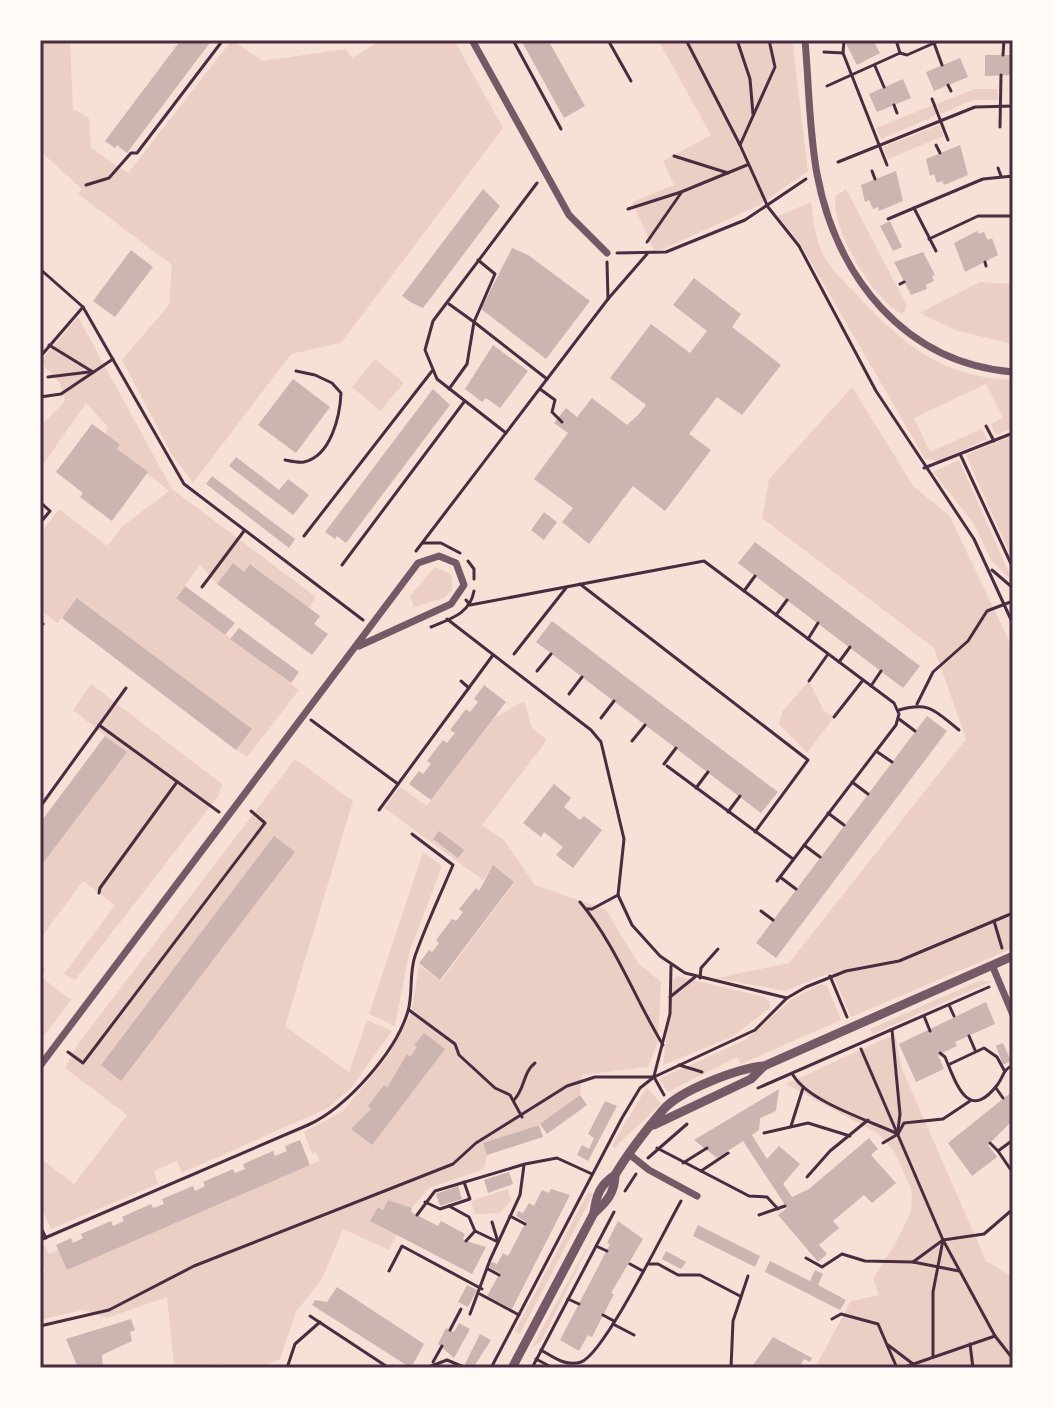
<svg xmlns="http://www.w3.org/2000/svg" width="1053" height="1408" font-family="Jost,sans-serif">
	<rect width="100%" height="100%" fill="#f7e1d7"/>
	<g fill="#ebcfc5">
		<path d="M40,40H70L73,109L89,118L91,148L128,173L232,40L262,61L346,49L352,58L382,40H454L503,128L341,343L291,354L193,483L171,453L122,360L169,305L172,265L78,194L82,189L40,151Z"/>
		<path d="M658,40H792L808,171L758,206L663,249L654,250L632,202L674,185L663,161L711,135Z"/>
		<path d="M974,89H997L998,100H973L941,114L936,104Z"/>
		<path d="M933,105L937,115L881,139L876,128Z"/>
		<path d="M939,125L944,136L888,159L883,147Z"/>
		<path d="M846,189L907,306L903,314C876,305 828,224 836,196Z"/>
		<path d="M811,202C813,218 815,235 821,250C828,268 843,280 856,294C903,344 940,377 1013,380V428L996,435L991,424L1003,418L986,384L914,418L930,452L981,429L987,439L939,461L925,459L800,243L778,216Z"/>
		<path d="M980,282L1013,284V344L958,331L919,313Z"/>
		<path d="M78,317L172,489L316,597L309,608L251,564L244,572L233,563L217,584L200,565L176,597L299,690L247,757L236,750L251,729L78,598L57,623L40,610V534L59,509L107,546L123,526L169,491L117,449L120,444L106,433L108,427L86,403L44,463L40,460V427L65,401L60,383L40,362Z"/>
		<path d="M375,359L404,383L380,411L352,387Z"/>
		<path d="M852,387L914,487L949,515L1013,649V948L851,1017L832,972L785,991L716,978L789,963L966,739L934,648L762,518L769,479Z"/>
		<path d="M1013,435V561L966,455Z"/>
		<path d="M959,460L1013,582L991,560L974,524L933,472Z"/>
		<path d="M435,567L452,575V590L444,598L414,607L410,596Z"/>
		<path d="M809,681L824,711L834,717L807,753L779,724L782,712Z"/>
		<path d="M91,684L222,784L219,795L75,980L64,974L115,905L83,881L40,939V867L126,752L73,710Z"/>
		<path d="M524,701L532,728L547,740L482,825L505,841L535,885L606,910L638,963L661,982L658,1042L648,1067L582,1075L580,1095L541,1124L483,1143L487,1155L484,1169L429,1188L412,1208L388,1200L383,1210L378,1207L371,1221L397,1234L389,1250L343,1229L322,1279L296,1312L280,1359L258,1368H228L223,1364L174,1366L167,1297L107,1318L83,1310L40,1320V1282L43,1280L41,1274L45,1272L40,1246L44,1244L49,1254L58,1250L67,1270L319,1161L316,1152L312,1154L304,1132L343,1111L388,1056L411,1014L419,965L441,981L514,883L493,867L483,880L384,808L400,787L427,806L494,718Z"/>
		<path d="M295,759L353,801L285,1026L349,1072L367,1020L392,1031L351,1088L328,1108L182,1173L177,1161L154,1171L158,1184L51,1229L40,1205V1158L74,1184L127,1115L65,1068L78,1044Z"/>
		<path d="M423,852L442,866L409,953L395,1026L369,1014Z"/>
		<path d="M40,976L71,1000L40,1041Z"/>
		<path d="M677,976L764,997L770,1002V1008L732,1037L663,1065L673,981Z"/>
		<path d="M981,980L990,982L873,1034L870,1029Z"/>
		<path d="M821,984L827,986L841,1020L741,1064L737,1057L668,1092L659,1079L745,1040L792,999Z"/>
		<path d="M895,1034L902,1069L986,1261L1013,1277V1368H815L851,1301L879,1295L873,1278L897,1241L911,1211L912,1191L894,1151L879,1134L786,1084Z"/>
		<path d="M647,1087L661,1104L614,1148L612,1145Z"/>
		<path d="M508,1189L511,1201L500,1213L475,1214L471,1201Z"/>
		<path d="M588,1192L593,1194L520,1334L515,1331Z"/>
		<path d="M595,1233L541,1342L532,1347Z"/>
	</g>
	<g fill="#ccb4b1">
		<path d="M181,40H212L127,153L117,145L115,148L105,141Z"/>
		<path d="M521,40H548L585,106L564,118Z"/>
		<path d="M844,40H873L880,53L857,65Z"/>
		<path d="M985,55H1013V75L985,76Z"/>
		<path d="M960,58L968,77L934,91L926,72Z"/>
		<path d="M903,79L911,98L877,112L869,94Z"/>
		<path d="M960,145L968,175L944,185L942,181L937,183L934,174L930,176L926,159Z"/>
		<path d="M896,171L903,201L879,211L878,207L873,209L869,200L865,202L861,185Z"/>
		<path d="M483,189L500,206L423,308L412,303L402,296Z"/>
		<path d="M890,221L902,247L893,251L880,226Z"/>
		<path d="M977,231L979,234L984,232L988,240L992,238L998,255L965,272L954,243Z"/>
		<path d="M512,248L528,255L590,301L546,359L481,309Z"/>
		<path d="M131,250L153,267L115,317L93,301Z"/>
		<path d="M923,252L935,275L932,276L934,281L926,285L927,289L911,295L894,262Z"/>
		<path d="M694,278L741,314L732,327L781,365L742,415L717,397L689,434L711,450L665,511L633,486L589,544L562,522L573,508L534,479L568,433L554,423L566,408L577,417L592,398L627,425L639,414L646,405L610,378L651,324L690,353L707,331L673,305Z"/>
		<path d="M493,345L528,371L500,408L486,398L482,402L465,389Z"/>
		<path d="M293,379L330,407L296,453L258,425Z"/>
		<path d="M433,389L450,405L346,543L337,536L335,539L325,532Z"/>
		<path d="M92,424L120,444L117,449L148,472L112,521L80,497L83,493L56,472Z"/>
		<path d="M236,457L279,490L288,479L309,495L293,515L229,466Z"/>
		<path d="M212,476L295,539L289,548L206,484Z"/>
		<path d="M544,512L557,522L544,540L531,530Z"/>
		<path d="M755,542L920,666L903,688L738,563Z"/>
		<path d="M233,563L244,572L250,564L320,616L314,624L328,634L312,655L217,584Z"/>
		<path d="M185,586L235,623L225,635L176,598Z"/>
		<path d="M77,598L252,729L236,750L62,618Z"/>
		<path d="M552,621L778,792L761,813L536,642Z"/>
		<path d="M239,628L299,672L291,683L230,639Z"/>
		<path d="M484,685L506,702L431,800L409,784L419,771L423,774L431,764L427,761L443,740L447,743L455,733L450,730L466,709L470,712L478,702L474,699Z"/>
		<path d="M927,716L947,731L776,958L756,943Z"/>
		<path d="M105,736L127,752L40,867V823Z"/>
		<path d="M554,784L571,798L564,807L580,820L584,816L602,830L573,868L556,855L563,847L544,832L541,837L523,823Z"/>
		<path d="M439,831L464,850L458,858L433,839Z"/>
		<path d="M274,836L295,852L121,1081L101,1065Z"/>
		<path d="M493,865L514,882L440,980L419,963L429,950L432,952L439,943L436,940L452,919L456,921L463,912L459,909L476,888L479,891Z"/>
		<path d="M986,1002L995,1024L955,1042L957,1046L938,1055L944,1069L916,1082L899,1044Z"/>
		<path d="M424,1033L445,1049L372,1145L351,1129L371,1109L368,1106L384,1085L387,1088L407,1054L410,1057L417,1047L414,1045Z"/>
		<path d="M1003,1043L1011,1061L1003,1065L996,1046Z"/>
		<path d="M779,1089L776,1111L760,1118L759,1130L752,1135L767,1159L779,1146L800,1164L783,1184L792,1197L809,1189L869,1138L878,1149L871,1155L896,1183L872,1203L864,1195L833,1221L839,1228L819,1245L827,1254L818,1262L778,1215L787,1208L743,1141L717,1158L694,1140Z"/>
		<path d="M1013,1091V1120L988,1145L997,1157L972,1176L948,1143Z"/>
		<path d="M580,1095L587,1105L547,1134L540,1124Z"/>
		<path d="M605,1101L617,1106L588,1161L577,1155L582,1145L589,1149L594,1138L588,1134Z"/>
		<path d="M539,1125L543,1137L487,1155L483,1143Z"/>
		<path d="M300,1140L310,1165L67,1270L56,1245L71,1238L73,1243L83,1238L81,1234L111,1221L113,1226L124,1221L122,1217L151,1204L153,1208L164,1204L162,1199L193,1186L195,1191L205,1186L203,1182L233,1169L235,1173L245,1169L243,1164L273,1151L275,1156L287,1151L285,1146Z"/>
		<path d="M509,1172L513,1184L488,1193L484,1180Z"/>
		<path d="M458,1186L462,1199L440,1206L436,1194Z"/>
		<path d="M551,1189L570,1195L512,1309L487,1296L500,1273L489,1267L492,1262L497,1264L503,1253L508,1256L526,1222L516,1216L518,1211L523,1213L529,1203L534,1206L542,1190L549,1193Z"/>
		<path d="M388,1200L412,1208L411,1212L438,1226L441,1221L465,1234L463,1239L466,1241L486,1247L472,1274L370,1221L378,1207L383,1210Z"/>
		<path d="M618,1221L643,1239L611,1293L614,1294L592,1337L588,1335L579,1351L560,1340L610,1244L607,1243Z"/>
		<path d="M698,1225L760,1256L755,1267L693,1236Z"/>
		<path d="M666,1251L686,1262L681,1269L662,1259Z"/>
		<path d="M770,1261L810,1281L815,1270L823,1274L818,1285L846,1300L840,1310L765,1272Z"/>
		<path d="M467,1285L477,1290L468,1307L458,1302Z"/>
		<path d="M337,1287L424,1344L411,1368L312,1305L315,1300L327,1302Z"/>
		<path d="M131,1319L135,1330L130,1332L132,1341L102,1355L103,1368H78L66,1339Z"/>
		<path d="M459,1323L470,1329L454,1358L438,1344L446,1328L454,1332Z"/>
		<path d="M480,1334L491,1340L473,1368L465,1364Z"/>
		<path d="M773,1337L812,1358L810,1362L804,1359L799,1368H751Z"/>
	</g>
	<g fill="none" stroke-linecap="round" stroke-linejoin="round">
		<g stroke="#4a2c40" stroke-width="3">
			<path d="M513,40L561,129"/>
			<path d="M608,40L631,81"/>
			<path d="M686,40L740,145L768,207L799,246L876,391L974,539L1013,624"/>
			<path d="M737,40L750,79L753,114"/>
			<path d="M896,40L900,53"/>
			<path d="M844,41L843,53L887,165"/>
			<path d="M934,43L942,65"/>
			<path d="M824,52L843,53"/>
			<path d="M1003,55L1004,40"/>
			<path d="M875,66L884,87"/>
			<path d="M948,85L951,91"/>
			<path d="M827,86L900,53L907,55L941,40"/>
			<path d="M932,99L948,140"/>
			<path d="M894,105L897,113"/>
			<path d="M1000,127L1001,75"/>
			<path d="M740,145L775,67L769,40"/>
			<path d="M936,145L940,153"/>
			<path d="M674,156L728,173"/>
			<path d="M838,162L975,107L1013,106"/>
			<path d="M998,168L1001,176"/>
			<path d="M872,171L875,179"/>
			<path d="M86,185L109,178L131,153H137L223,40"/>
			<path d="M914,208L983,179L1013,176"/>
			<path d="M628,209L681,192L747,165"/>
			<path d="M888,219L914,208L936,251"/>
			<path d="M40,235L41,234"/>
			<path d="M929,239L978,216H1013"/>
			<path d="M647,242L681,193"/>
			<path d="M617,253L666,252L745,220L806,179"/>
			<path d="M478,260L495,274L474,322L547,379"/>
			<path d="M607,262L608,299"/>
			<path d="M985,262L986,266"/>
			<path d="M40,269L83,307L184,484L363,620"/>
			<path d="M900,284L904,282"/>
			<path d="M49,345L93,372"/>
			<path d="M40,357L83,307"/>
			<path d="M48,377L89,372"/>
			<path d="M449,389L467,364L474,322L449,304"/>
			<path d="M540,389L555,400L552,412L562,422"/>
			<path d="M40,397L61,394L113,359"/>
			<path d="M986,426L994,441"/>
			<path d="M506,433L437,379L425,350L433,321L537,183"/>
			<path d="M961,456L1013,568"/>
			<path d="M285,460C290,461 299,463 304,462C331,456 340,416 341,393L332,383L315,375L296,371"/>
			<path d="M924,468L1013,433"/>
			<path d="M40,502L50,511L40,523"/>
			<path d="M304,536L432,371"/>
			<path d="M423,543H441L460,553"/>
			<path d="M416,551L608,299L647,254"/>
			<path d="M468,561L474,569V579"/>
			<path d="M342,565L464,402"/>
			<path d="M992,570L1013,588"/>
			<path d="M580,584L808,760L755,832"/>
			<path d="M202,587L244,531"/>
			<path d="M744,591L755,576"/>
			<path d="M466,600L470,605L704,561L894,703L899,714L896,725L777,881"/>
			<path d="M776,615L787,600"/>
			<path d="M447,619L591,730L601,742L624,839L618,895L632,925L660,956L685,973L787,998"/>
			<path d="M40,623L43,624"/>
			<path d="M431,627C450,619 470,614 474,591"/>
			<path d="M808,639L818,623"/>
			<path d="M514,654L566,588"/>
			<path d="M839,662L850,647"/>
			<path d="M537,671L551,654"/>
			<path d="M461,681L469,688"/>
			<path d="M809,681L828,654"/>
			<path d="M871,686L881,671"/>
			<path d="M569,694L582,677"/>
			<path d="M917,704L933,672L968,641L987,611L1013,601"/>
			<path d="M899,710C930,701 935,711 959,730"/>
			<path d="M834,717L863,680"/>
			<path d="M601,718L614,701"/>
			<path d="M899,719L915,731"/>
			<path d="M311,720L398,784"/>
			<path d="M99,725L219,812"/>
			<path d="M632,741L645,725"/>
			<path d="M876,751L892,762"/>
			<path d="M664,764L676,748"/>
			<path d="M667,766L793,859"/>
			<path d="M852,782L868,794"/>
			<path d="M696,788L708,772"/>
			<path d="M40,807L126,688"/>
			<path d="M379,810L493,655"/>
			<path d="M728,812L740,796"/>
			<path d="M828,813L844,825"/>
			<path d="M804,845L820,857"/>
			<path d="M780,877L796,889"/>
			<path d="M99,893L100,888L177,782"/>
			<path d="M580,902C616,945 634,997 663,1045"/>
			<path d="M586,909H592L618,895"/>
			<path d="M761,911L773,920"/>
			<path d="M994,921L1002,948"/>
			<path d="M40,968L42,970"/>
			<path d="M830,976L847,1017"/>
			<path d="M700,978L701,968L718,949"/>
			<path d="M670,997L695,977"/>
			<path d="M949,1005L954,1016"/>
			<path d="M409,1010L455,1044L459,1055L495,1088L510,1095L522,1117"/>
			<path d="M924,1016L930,1031"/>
			<path d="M892,1030L900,1114L898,1130"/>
			<path d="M969,1036L975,1050"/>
			<path d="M861,1049L943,1240L995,1336L1013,1359"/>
			<path d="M68,1052L83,1063L265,823L251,811"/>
			<path d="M940,1053L945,1057C956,1083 968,1124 998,1084C1004,1075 1003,1070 1013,1065"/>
			<path d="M950,1064L984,1048L997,1057L1004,1070"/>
			<path d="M679,1065L702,1072"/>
			<path d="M793,1075C809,1102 868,1120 898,1134"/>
			<path d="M654,1076L670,1014L671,966"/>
			<path d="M654,1077L664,1095"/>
			<path d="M758,1088L989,987"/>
			<path d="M996,1088L1003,1098"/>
			<path d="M514,1100C525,1089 523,1072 535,1063"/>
			<path d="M1011,1122L1013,1124"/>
			<path d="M791,1126L803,1088"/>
			<path d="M764,1133L808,1123L850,1136"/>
			<path d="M1013,1140L998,1151L1013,1173"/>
			<path d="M883,1143L898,1134L904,1123L943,1119L970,1101"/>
			<path d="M990,1143L998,1151"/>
			<path d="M657,1148L749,1196L767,1197L778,1209"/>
			<path d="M648,1158L687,1124"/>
			<path d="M683,1163L707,1148"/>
			<path d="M701,1171L728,1153"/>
			<path d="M807,1177L830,1151L868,1120"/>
			<path d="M625,1191L636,1174"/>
			<path d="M425,1202L440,1209L449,1206L469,1217L475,1231"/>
			<path d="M449,1206L470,1199L464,1182"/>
			<path d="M417,1215L435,1191L525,1164L557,1158L592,1174"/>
			<path d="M759,1215L785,1206"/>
			<path d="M510,1216L525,1224"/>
			<path d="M492,1222L498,1242"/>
			<path d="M40,1226L46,1238"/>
			<path d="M40,1240L308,1125C346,1108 396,1052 408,1011C413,994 409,974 415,956C426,925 440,895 453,865L412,834"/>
			<path d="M466,1241L475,1231L498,1242"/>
			<path d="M596,1246L607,1251"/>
			<path d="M806,1258L822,1267L842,1254L865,1261L913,1262L943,1240L984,1234L1013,1209"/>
			<path d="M913,1262L959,1271"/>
			<path d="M630,1264L643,1271"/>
			<path d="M648,1264H658L678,1275H700L740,1296"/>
			<path d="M488,1269L499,1275"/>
			<path d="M389,1271L402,1246L482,1289"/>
			<path d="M480,1294L519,1315"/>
			<path d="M568,1299L579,1304"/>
			<path d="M470,1314L490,1260L520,1195L524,1165"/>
			<path d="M603,1315L614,1321"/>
			<path d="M310,1316L389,1368"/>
			<path d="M832,1319L841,1314L878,1324L897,1368"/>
			<path d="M613,1324L634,1335"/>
			<path d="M40,1326L109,1310L194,1266L453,1164L476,1143L567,1086L595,1077H654L755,1030L787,998L806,987L846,971L899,961L1013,913"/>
			<path d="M450,1330L461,1309"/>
			<path d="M970,1344L973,1368"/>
			<path d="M888,1345L913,1364"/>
			<path d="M541,1350C553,1357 566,1367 581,1362C605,1353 665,1229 681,1201"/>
			<path d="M933,1356V1292L943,1240"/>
			<path d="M536,1359L553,1368"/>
			<path d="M433,1362L442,1346"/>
			<path d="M287,1368L295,1344L320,1322"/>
			<path d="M426,1368L447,1360L466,1368"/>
			<path d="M491,1368L622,1118L640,1088L654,1077"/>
			<path d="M532,1368L614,1212"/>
			<path d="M731,1368L733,1321L748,1276"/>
			<path d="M902,1368L995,1336"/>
		</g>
		<g stroke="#755966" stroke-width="7">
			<path d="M472,40L569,215L607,253"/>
			<path d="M805,40C809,85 809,130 817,174C836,276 904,363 1013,372"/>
			<path d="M992,965L1013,1015"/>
			<path d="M40,1066L418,563L439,556L456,563L464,585L451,604L359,646"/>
			<path d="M629,1154L649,1170L697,1196"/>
		</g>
		<g stroke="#755966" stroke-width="9">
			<path d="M654,1125L751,1079L764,1066"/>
			<path d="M594,1213C596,1195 600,1185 615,1175C628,1153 646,1130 663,1110C680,1090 739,1068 764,1066L1013,956"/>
			<path d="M512,1368L594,1213C607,1202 615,1192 615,1175"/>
		</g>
	</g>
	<rect width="1053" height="1408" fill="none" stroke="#fffaf5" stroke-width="84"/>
	<rect x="42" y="42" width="969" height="1324" fill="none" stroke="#4a2c40" stroke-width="3"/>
</svg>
